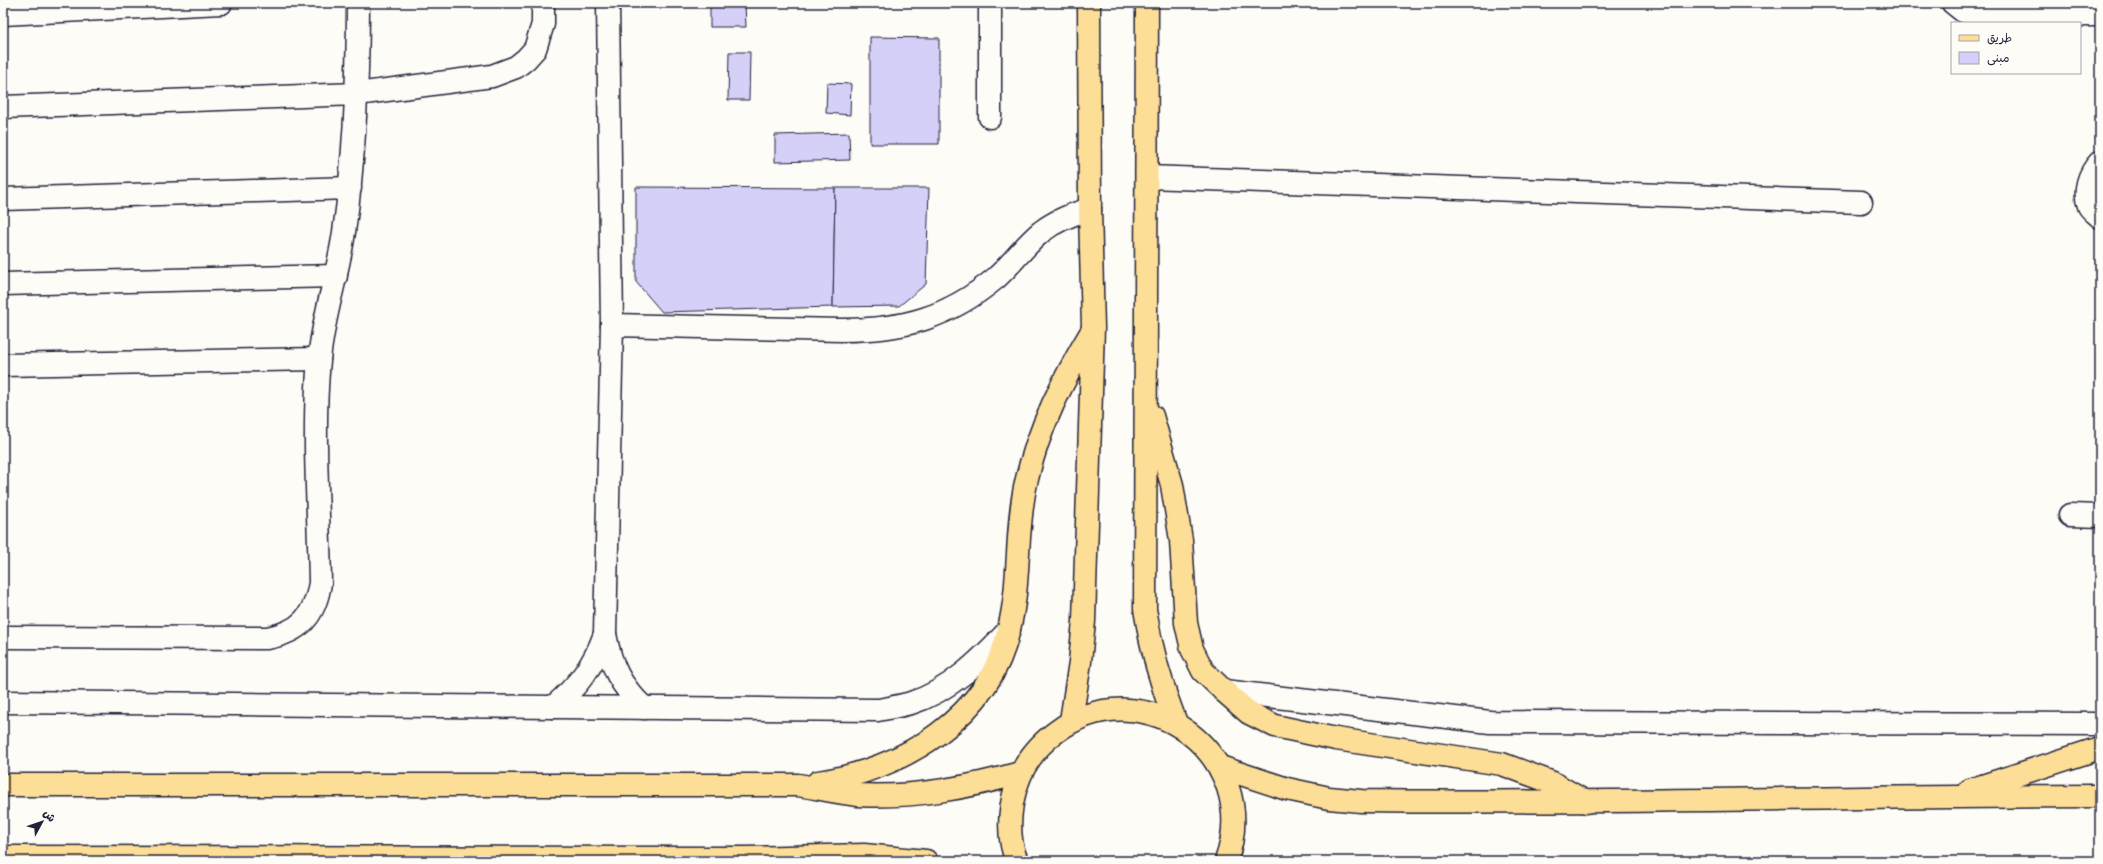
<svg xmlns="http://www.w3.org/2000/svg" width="2103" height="864" font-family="'Comic Neue','Playpen Sans Arabic',sans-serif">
	<rect width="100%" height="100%" fill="#fdfcf7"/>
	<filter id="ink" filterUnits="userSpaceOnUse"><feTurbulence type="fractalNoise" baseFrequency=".025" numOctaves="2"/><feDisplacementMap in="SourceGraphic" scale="8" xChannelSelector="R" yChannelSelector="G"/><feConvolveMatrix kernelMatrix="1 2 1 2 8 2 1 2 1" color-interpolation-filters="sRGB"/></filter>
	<g filter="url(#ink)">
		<g fill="#d4d0f8" stroke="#22223b">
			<path d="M710,3H745L746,27H710Z"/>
			<path d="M870,37L939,38V144H870Z"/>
			<path d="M729,52H750L749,100H728Z"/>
			<path d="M827,83L851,84L850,115L826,113Z"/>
			<path d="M849,133L850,160L775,162V135Z"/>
			<path d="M636,187L835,188L833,307L662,312L636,282Z"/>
			<path d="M835,188H929L926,284L899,306L833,307Z"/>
		</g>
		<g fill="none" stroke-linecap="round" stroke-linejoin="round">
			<defs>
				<g id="minor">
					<path d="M608,3L612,325L605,634C611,667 620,685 644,708"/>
					<path d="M1953,3L1963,11L1983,16L2100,15"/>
					<path d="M3,14L221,3"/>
					<path d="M3,107L357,94L492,76L516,67L526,59L535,49L543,24V3"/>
					<path d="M990,117V3"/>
					<path d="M2100,162C2089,173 2083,191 2089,206C2091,210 2097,214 2100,217"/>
					<path d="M1147,177L1861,202"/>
					<path d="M3,199L350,188"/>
					<path d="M3,284L336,276"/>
					<path d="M612,325L842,330C903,330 948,318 996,278C1012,264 1024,246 1041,232C1055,221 1072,214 1090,209"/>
					<path d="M3,365L319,359"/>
					<path d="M2070,515L2100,516"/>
					<path d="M3,637L267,638C300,632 315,616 320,583C319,509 312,433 319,360C323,316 338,275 344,232C355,156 358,80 358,3"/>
					<path d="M1224,691L1490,722L2100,724"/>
					<path d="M3,702L878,710C889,708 900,706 911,703C950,691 982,659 1009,630"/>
					<path d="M553,707C578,686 594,665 605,634"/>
				</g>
				<g id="major">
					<path d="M1147,3L1145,609C1151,650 1161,685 1176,723"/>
					<path d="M1152,416L1172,485L1181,540L1186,623L1192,649L1203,671L1224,691L1249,713L1275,726L1336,739L1502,764L1553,783L1586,802"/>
					<path d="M1071,721L1080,662L1084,621L1093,328L1090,209L1089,3"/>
					<path d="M1220,767L1287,789L1329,798L1361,801C1608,804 1854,796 2100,796"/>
					<path d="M818,782C902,770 990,717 1009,629C1021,581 1015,531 1026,483C1038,428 1064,378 1092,331"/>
					<path d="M3,785H798C818,788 838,793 858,795C914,798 967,788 1020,773"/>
					<path d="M1970,790L2100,748"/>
					<path d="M3,857L745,858L864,855L926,861"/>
					<path d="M1017,861C1007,839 1009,810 1016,787C1023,764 1037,746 1056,732C1145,666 1264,757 1226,861"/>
				</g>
			</defs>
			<use href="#minor" stroke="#22223b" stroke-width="25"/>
			<use href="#major" stroke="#22223b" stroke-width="25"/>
			<use href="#minor" stroke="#fdfcf7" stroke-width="22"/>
			<use href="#major" stroke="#fdde96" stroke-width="22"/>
		</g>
	</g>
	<rect width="2103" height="864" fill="none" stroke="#fdfcf7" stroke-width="16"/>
	<rect x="8" y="8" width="2087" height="848" fill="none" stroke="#22223b" stroke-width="1.5" filter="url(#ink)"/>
	<rect x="1951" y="22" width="130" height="52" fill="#fdfcf7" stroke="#a5a5ac"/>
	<rect x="1959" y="35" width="20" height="6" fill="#fdde96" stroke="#a5a5ac"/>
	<text x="1987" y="42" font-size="12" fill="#22223b">طريق</text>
	<rect x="1959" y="52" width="20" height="12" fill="#d4d0f8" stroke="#a5a5ac"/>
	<text x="1987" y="62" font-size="12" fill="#22223b">مبنى</text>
	<g transform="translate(42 822) rotate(50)" stroke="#fdfcf7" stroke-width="3" paint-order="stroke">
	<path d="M0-3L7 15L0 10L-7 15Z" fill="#22223b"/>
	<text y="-6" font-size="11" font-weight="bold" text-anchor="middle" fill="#22223b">ش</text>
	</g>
</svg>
